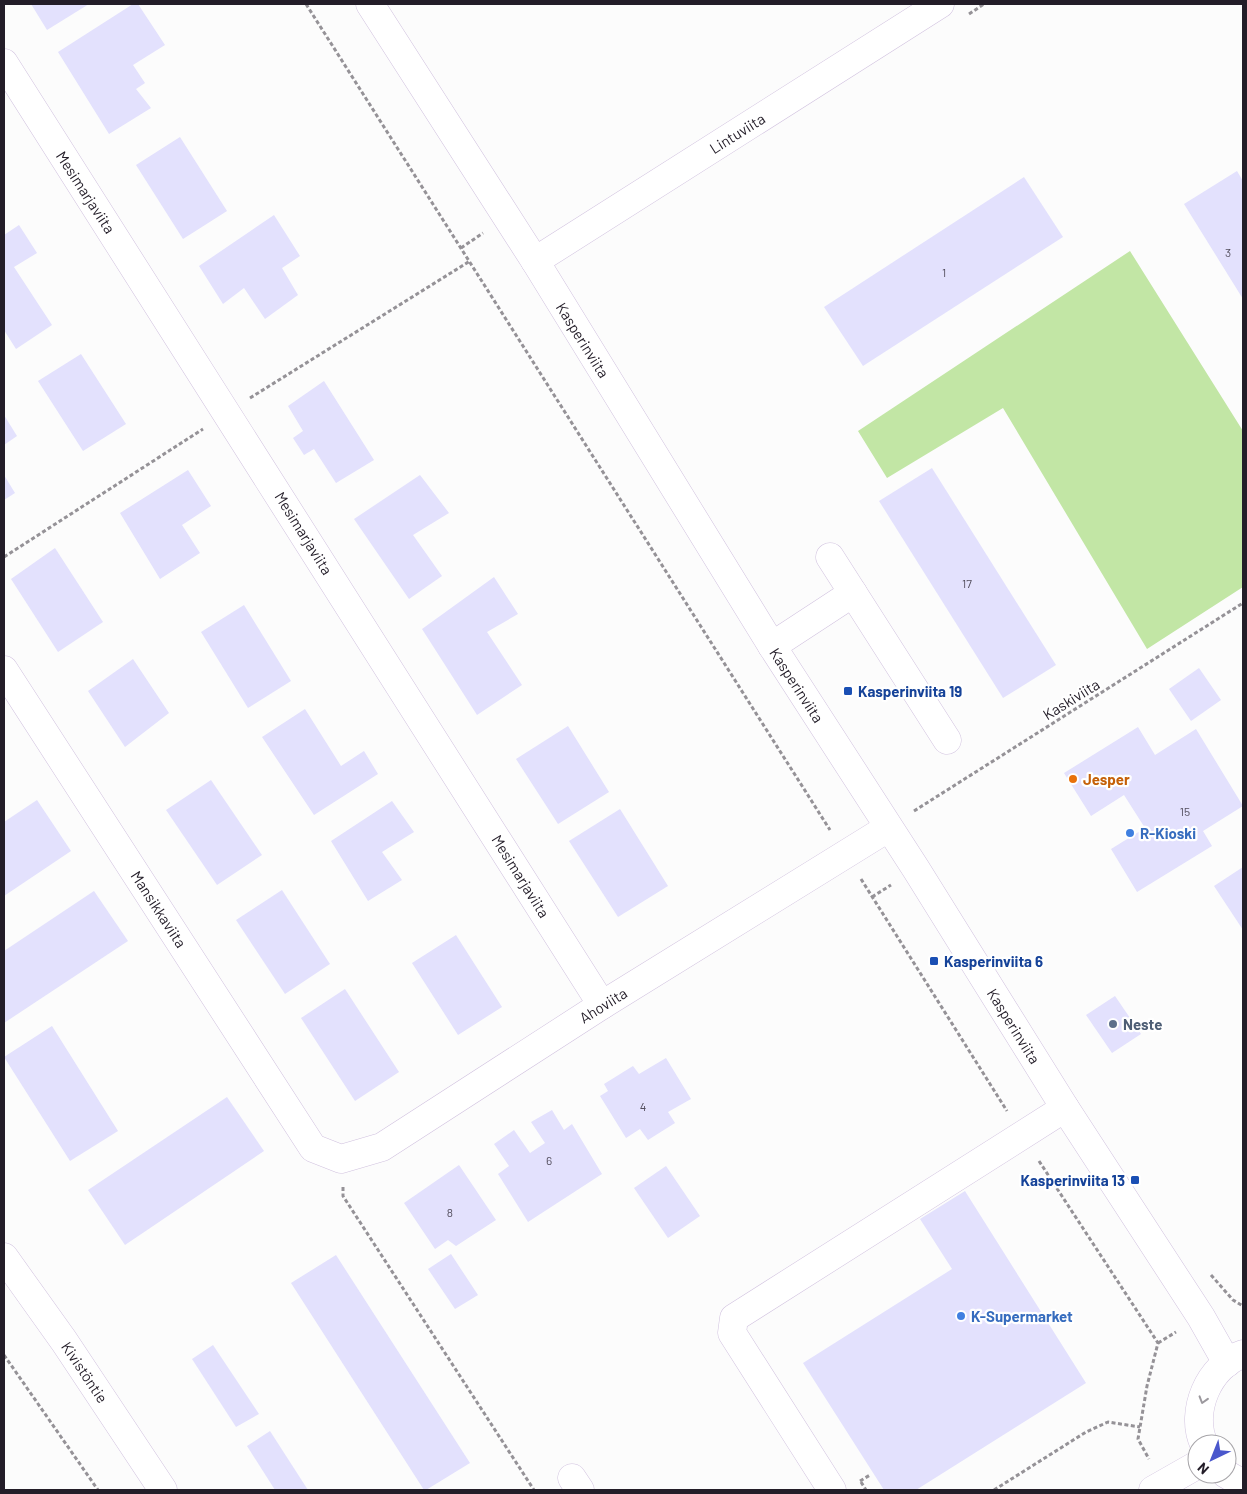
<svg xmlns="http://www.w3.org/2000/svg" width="1247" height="1494" font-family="Barlow,sans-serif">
	<rect width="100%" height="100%" fill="#fcfcfc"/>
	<path fill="#c2e6a5" d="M1130,251L1243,431V587L1147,649L1003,408L887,478L858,431Z"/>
	<g fill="#e3e1fd">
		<path d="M31,4H89L47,30Z"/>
		<path d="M133,4H138L165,45L133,65L145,83L136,89L151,108L109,134L58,52Z"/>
		<path d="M180,137L227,211L183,239L136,165Z"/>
		<path d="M1237,171L1243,181V299L1184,204Z"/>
		<path d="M1024,177L1063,237L863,366L824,307Z"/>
		<path d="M274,215L300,256L282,268L298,295L265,319L244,288L223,304L199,266Z"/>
		<path d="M19,225L37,253L14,267L52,325L16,349L4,330V235Z"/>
		<path d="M81,354L126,424L83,451L38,381Z"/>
		<path d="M324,381L374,460L336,483L314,449L304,455L293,438L303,431L288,406Z"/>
		<path d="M4,415L17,436L4,445Z"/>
		<path d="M932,468L1056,665L1003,698L879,501Z"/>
		<path d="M188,470L211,506L182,525L200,553L160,579L120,513Z"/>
		<path d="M4,475L15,493L4,500Z"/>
		<path d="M420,475L449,513L413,535L442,576L409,599L354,519Z"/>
		<path d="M55,548L103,622L58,652L11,579Z"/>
		<path d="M494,577L518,614L487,632L522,685L477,715L422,629Z"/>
		<path d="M244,605L291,681L248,708L201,632Z"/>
		<path d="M133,659L169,713L125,747L88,691Z"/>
		<path d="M1199,668L1221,700L1191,721L1169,689Z"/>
		<path d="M305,709L341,766L364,751L378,774L314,815L262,737Z"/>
		<path d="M568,726L609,792L558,824L516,759Z"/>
		<path d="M1138,727L1155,755L1196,729L1243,806L1203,831L1212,846L1137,892L1111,849L1145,828L1124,795L1091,816L1064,773Z"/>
		<path d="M211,780L262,855L217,885L166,810Z"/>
		<path d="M37,800L71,851L4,896V822Z"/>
		<path d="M392,801L414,832L382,852L402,880L368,901L331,841Z"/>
		<path d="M620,809L668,886L618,917L569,841Z"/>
		<path d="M1243,867V930L1214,886Z"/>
		<path d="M282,890L330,964L285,994L236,920Z"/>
		<path d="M94,891L128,941L4,1023V951Z"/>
		<path d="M456,935L502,1007L458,1035L412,963Z"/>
		<path d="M345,989L399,1072L355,1101L301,1018Z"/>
		<path d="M1115,996L1141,1034L1112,1053L1086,1015Z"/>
		<path d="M52,1026L118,1131L70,1161L4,1057Z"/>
		<path d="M666,1058L691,1099L668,1112L675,1123L648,1140L640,1129L626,1138L600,1096L608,1091L604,1084L633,1066L639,1074Z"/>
		<path d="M227,1097L264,1151L125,1245L88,1190Z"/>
		<path d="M552,1110L564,1130L572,1124L602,1174L528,1222L498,1174L509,1166L494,1144L514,1130L530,1153L545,1143L531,1122Z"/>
		<path d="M459,1165L496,1220L456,1246L448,1240L435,1249L404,1203Z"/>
		<path d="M666,1166L700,1216L668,1238L634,1188Z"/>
		<path d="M965,1191L1086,1383L916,1490H884L803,1363L952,1269L920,1219Z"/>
		<path d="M451,1254L478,1295L455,1309L428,1269Z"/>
		<path d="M336,1255L470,1463L426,1490H424L291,1283Z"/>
		<path d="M213,1345L259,1414L236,1427L192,1359Z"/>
		<path d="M270,1431L308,1490H275L247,1446Z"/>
	</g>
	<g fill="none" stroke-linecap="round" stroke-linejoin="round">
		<defs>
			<g id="minor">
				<path d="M370,4L535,261L772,646L916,869L1065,1108L1201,1317L1227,1363"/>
				<path d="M4,63L602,1005"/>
				<path d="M535,261L940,4"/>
				<path d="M830,557L853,593"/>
				<path d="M772,646L853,593L947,740"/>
				<path d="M4,670L313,1148L341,1159L382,1147L602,1005L888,828"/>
				<path d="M1204,1444C1189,1412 1209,1365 1243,1354"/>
				<path d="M1226,1474L1243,1484"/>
				<path d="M572,1478L580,1490"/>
				<path d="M832,1490L732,1333L734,1318L1065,1108"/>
				<path d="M1153,1490L1197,1465"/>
			</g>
			<path id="major" d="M4,1257L64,1341L163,1490"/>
		</defs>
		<use href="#minor" stroke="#d1c2df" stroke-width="29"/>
		<use href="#major" stroke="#d1c2df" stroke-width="29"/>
		<g stroke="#959297" stroke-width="3" stroke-dasharray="4 2.5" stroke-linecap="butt">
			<path d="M306,4L830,830"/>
			<path d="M969,14L984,4"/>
			<path d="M461,248L483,233"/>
			<path d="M250,398L470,261"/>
			<path d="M4,557L203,429"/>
			<path d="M914,811L1243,603"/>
			<path d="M861,879L1007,1111"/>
			<path d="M872,897L891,885"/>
			<path d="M1039,1161L1158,1343L1147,1386L1138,1439L1149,1459"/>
			<path d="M343,1187V1196L534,1490"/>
			<path d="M1211,1275L1233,1300L1243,1306"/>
			<path d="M1158,1343L1176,1332"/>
			<path d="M4,1355L98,1490"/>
			<path d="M860,1481L870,1475"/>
			<path d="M861,1482L866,1490"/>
			<path d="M994,1490L1086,1432L1108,1422L1140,1427"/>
		</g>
		<use href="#minor" stroke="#fff" stroke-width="28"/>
		<use href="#major" stroke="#fff" stroke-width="28"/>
	</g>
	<defs><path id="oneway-chevron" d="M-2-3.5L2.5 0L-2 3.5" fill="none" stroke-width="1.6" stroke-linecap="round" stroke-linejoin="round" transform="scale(1.25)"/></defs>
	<use stroke="#9c999e" href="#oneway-chevron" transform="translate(1203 1400) rotate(107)"/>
	<g fill="#1a4fb4" stroke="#fff" stroke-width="2">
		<rect x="843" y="686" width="10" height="10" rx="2.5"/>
		<rect x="929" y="956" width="10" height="10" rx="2.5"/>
		<rect x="1130" y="1175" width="10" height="10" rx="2.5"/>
	</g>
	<circle fill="#e8710a" stroke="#fff" stroke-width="2" cx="1073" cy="779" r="5"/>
	<g fill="#3f7fe0" stroke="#fff" stroke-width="2">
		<circle cx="1130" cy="833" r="5"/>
		<circle cx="961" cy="1316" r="5"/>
	</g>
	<circle fill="#5c6f8a" stroke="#fff" stroke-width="2" cx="1113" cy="1024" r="5"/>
	<g text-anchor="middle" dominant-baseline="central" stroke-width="4.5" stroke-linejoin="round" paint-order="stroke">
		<g font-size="12" fill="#534e5d">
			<text x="1228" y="252">3</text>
			<text x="944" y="272">1</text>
			<text x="967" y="583">17</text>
			<text x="1185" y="811">15</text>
			<text x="643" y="1106">4</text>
			<text x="549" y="1160">6</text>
			<text x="450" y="1212">8</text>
		</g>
		<g font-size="15" fill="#231d28" stroke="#fff">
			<text transform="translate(737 133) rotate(-32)">Lintuviita</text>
			<text transform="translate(86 192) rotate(57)">Mesimarjaviita</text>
			<text transform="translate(583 340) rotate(58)">Kasperinviita</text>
			<text transform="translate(304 533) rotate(58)">Mesimarjaviita</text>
			<text transform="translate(797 685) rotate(57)">Kasperinviita</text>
			<text transform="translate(1071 699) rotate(-32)">Kaskiviita</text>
			<text transform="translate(521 876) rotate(58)">Mesimarjaviita</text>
			<text transform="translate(159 909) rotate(57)">Mansikkaviita</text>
			<text transform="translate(603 1005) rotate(-32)">Ahoviita</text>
			<text transform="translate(1014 1026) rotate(58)">Kasperinviita</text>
			<text transform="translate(85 1372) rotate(56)">Kivistöntie</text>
		</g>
		<g font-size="15" font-weight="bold" fill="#164399" stroke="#fff" text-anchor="start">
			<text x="858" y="691">Kasperinviita 19</text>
			<text x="944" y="961">Kasperinviita 6</text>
			<text x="1125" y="1180" text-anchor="end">Kasperinviita 13</text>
		</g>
		<g font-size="15" font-weight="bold" fill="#c56008" stroke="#fff" text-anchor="start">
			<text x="1083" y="779">Jesper</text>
		</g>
		<g font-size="15" font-weight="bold" fill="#366cbe" stroke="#fff" text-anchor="start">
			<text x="1140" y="833">R-Kioski</text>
			<text x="971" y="1316">K-Supermarket</text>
		</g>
		<g font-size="15" font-weight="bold" fill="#4e5e75" stroke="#fff" text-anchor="start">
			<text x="1123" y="1024">Neste</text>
		</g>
	</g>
	<rect width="1247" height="1494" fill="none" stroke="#231d28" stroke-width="10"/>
	<g transform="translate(1212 1459) rotate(223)"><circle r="24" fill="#ffffff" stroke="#a7a5a9"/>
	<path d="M0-4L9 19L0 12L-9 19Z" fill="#4a57cc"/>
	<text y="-8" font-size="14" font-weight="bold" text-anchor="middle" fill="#231d28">N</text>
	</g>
</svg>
